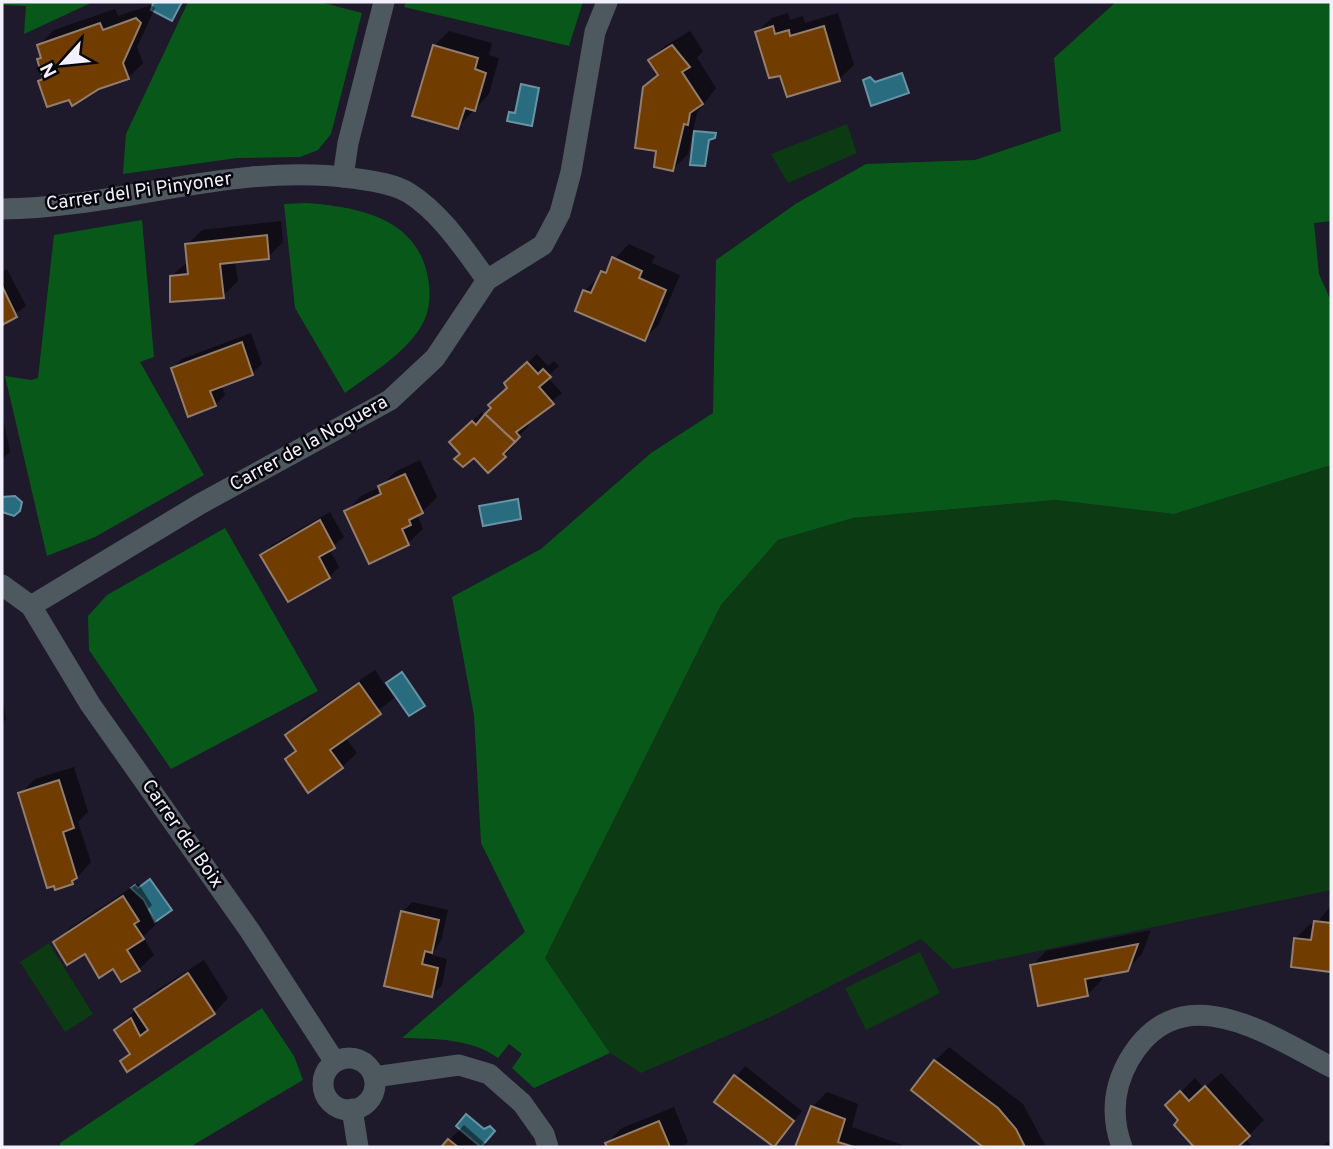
<svg xmlns="http://www.w3.org/2000/svg" width="1333" height="1149" font-family="Overpass,sans-serif">
	<rect width="100%" height="100%" fill="#1e192b"/>
	<g fill="#0c3a13">
		<path d="M847,124L857,153L788,183L771,154Z"/>
		<path d="M1331,465V890L953,969L921,939L777,1014L641,1073L610,1053L545,958L721,605L778,540L853,518L1057,500L1174,514Z"/>
		<path d="M49,943L93,1014L65,1032L20,962Z"/>
		<path d="M920,952L940,993L866,1030L845,988Z"/>
	</g>
	<g fill="#085919">
		<path d="M2,2H93L24,34L26,6L2,5Z"/>
		<path d="M188,2H320L362,13L331,134L318,150L300,157L237,158L123,174L126,134Z"/>
		<path d="M406,2H583L569,46L404,7Z"/>
		<path d="M1116,2H1331V221L1314,223L1319,274L1331,301V465L1174,514L1056,500L853,518L778,540L721,605L545,958L610,1053L534,1088L512,1068L522,1054L509,1044L498,1058C471,1038 434,1039 402,1038L525,932L481,843L474,715L452,597L541,549L651,453L713,413L716,260L797,203L866,164L975,160L1061,131L1054,58Z"/>
		<path d="M307,203C357,207 414,217 427,273C431,290 431,309 422,325C405,354 372,373 345,393L295,308L284,204Z"/>
		<path d="M142,220L154,357L140,362L204,475L95,537L47,556L5,376L31,380L38,378L54,235Z"/>
		<path d="M225,528L318,691L171,769L89,650L88,616L107,595Z"/>
		<path d="M262,1008L294,1056L303,1080L190,1147H60V1143Z"/>
	</g>
	<g fill="#2a6c7f" stroke="#6694a5" stroke-width="2">
		<path d="M160,2H182L172,21L151,10L153,3Z"/>
		<path d="M902,73L909,93L871,106L863,80L870,77L875,82Z"/>
		<path d="M521,84L539,88L532,126L507,121L509,112L515,113Z"/>
		<path d="M694,131L716,133L715,138L709,140L705,166L690,165Z"/>
		<path d="M15,496L22,502L20,511L14,516L2,512V497Z"/>
		<path d="M518,499L521,519L483,526L479,506Z"/>
		<path d="M402,672L425,706L409,716L386,683Z"/>
		<path d="M150,879L172,910L155,922L144,900L131,888L135,885L138,888Z"/>
		<path d="M466,1114L484,1129L490,1126L495,1131L481,1147L456,1126Z"/>
	</g>
	<g fill="#0007">
		<path d="M151,5L155,8L137,47L143,63L128,78L70,98L40,82L45,77L39,60L42,57L39,45L54,30L115,9L118,16Z"/>
		<path d="M788,13L790,20L803,16L805,23L838,13L854,65L839,79L781,73L757,32L772,18Z"/>
		<path d="M449,31L492,43L489,55L499,58L489,94L458,127L434,46Z"/>
		<path d="M690,31L703,51L697,58L716,88L697,113L688,154L673,169L658,150L645,88L659,74L650,60L665,46Z"/>
		<path d="M281,221L283,242L268,257L235,261L238,281L223,296L171,276L189,261L187,245L202,230Z"/>
		<path d="M629,244L655,256L652,263L680,275L659,324L644,339L585,291Z"/>
		<path d="M7,269L26,306L2,323V272Z"/>
		<path d="M251,333L262,364L252,373L221,385L225,395L215,405L173,368L182,359Z"/>
		<path d="M537,354L548,366L554,361L559,366L547,377L562,393L525,422L529,426L511,443L514,446L504,456L462,453L461,432L482,412L486,417L509,388L506,383Z"/>
		<path d="M2,414L10,452L2,459Z"/>
		<path d="M420,460L437,497L418,516L423,529L408,543L370,562L347,511L361,496L380,487L395,472Z"/>
		<path d="M330,512L344,537L329,549L339,567L329,577L262,555L272,545Z"/>
		<path d="M375,670L394,698L345,737L357,753L342,767L287,759L297,749L288,735L302,720Z"/>
		<path d="M2,693L6,719L2,723Z"/>
		<path d="M74,767L88,812L78,822L91,862L72,883H56L20,794L35,779Z"/>
		<path d="M138,883L152,905L148,909L157,923L143,937L154,955L139,969L121,980L113,967L85,952L55,942L70,928Z"/>
		<path d="M412,902L448,910L441,941L431,955L447,959L442,985L432,995L403,912Z"/>
		<path d="M1330,907L1331,970L1293,965L1296,938L1310,924L1315,925Z"/>
		<path d="M1151,930L1142,954L1127,969L1101,974L1102,980L1087,995L1032,966L1046,951Z"/>
		<path d="M204,960L228,998L214,1013L122,1061L131,1053L116,1030L151,994Z"/>
		<path d="M949,1047L1023,1104L1046,1147H985L935,1061Z"/>
		<path d="M745,1066L802,1111L773,1147L716,1102Z"/>
		<path d="M1221,1073L1264,1120L1245,1139L1251,1145L1248,1147H1194L1182,1134L1176,1125L1181,1120L1167,1105L1195,1078L1204,1088Z"/>
		<path d="M827,1092L858,1104L852,1127L908,1147H797L813,1106Z"/>
		<path d="M674,1107L688,1142L682,1147H609L607,1143L622,1128Z"/>
		<path d="M464,1125L489,1147H443Z"/>
		<path d="M1328,1142L1331,1147H1321Z"/>
	</g>
	<g fill="#703c00" stroke="#937e6d" stroke-width="2">
		<path d="M136,18L141,23L123,63L129,79L99,89L72,106L69,100L47,107L38,81L43,79L37,59L41,58L37,45L100,23L103,30Z"/>
		<path d="M773,26L775,34L789,30L790,36L824,26L840,81L787,97L780,76L769,78L755,32Z"/>
		<path d="M433,45L478,58L475,69L486,73L475,111L465,108L458,129L412,116Z"/>
		<path d="M672,45L690,67L682,72L703,104L690,113L688,125L684,124L673,171L654,167L656,151L635,148L643,87L658,75L648,60Z"/>
		<path d="M267,235L269,259L220,264L224,298L170,302V276L188,274L185,244Z"/>
		<path d="M612,257L642,271L639,278L666,290L645,341L575,311L583,290L591,293L601,271L606,273Z"/>
		<path d="M2,286L17,317L2,325Z"/>
		<path d="M242,342L253,375L210,391L216,406L188,417L171,368Z"/>
		<path d="M527,362L538,374L543,369L551,377L539,387L554,404L516,432L520,437L515,442L485,414L491,408L488,405L507,388L504,383Z"/>
		<path d="M485,414L515,442L503,454L506,457L488,473L474,458L463,467L454,459L460,454L449,442L472,421L476,425Z"/>
		<path d="M405,474L423,513L409,520L411,525L402,529L409,545L369,564L344,511L381,494L378,486Z"/>
		<path d="M320,520L335,548L319,557L330,578L288,602L260,555Z"/>
		<path d="M359,683L381,714L330,750L343,768L308,793L285,759L296,751L285,735Z"/>
		<path d="M59,780L74,828L63,832L77,878L72,881L73,884L55,890L54,886L47,888L18,793Z"/>
		<path d="M123,896L139,921L134,924L144,939L127,950L140,971L121,982L113,969L99,978L85,954L67,965L53,942Z"/>
		<path d="M401,911L439,920L432,953L425,951L422,964L438,968L432,997L384,986Z"/>
		<path d="M1314,921L1331,923V972L1291,967L1294,938L1311,940Z"/>
		<path d="M1138,944L1128,971L1085,979L1088,996L1038,1006L1030,965Z"/>
		<path d="M188,973L215,1014L127,1072L120,1061L130,1054L114,1030L131,1018L140,1036L148,1030L134,1009Z"/>
		<path d="M934,1060L998,1108L1016,1129L1025,1147H983L911,1090Z"/>
		<path d="M734,1075L794,1121L774,1147L714,1102Z"/>
		<path d="M1205,1086L1250,1136L1238,1147H1194L1174,1125L1178,1120L1165,1105L1180,1091L1189,1101Z"/>
		<path d="M811,1106L845,1119L838,1142L854,1147H795Z"/>
		<path d="M659,1121L670,1147H607L605,1143Z"/>
		<path d="M448,1139L458,1147H441Z"/>
	</g>
	<g fill="none" stroke-linecap="round" stroke-linejoin="round">
		<g stroke="#4e595f" stroke-width="21">
			<path d="M343,177L348,143L384,2"/>
			<path d="M2,209C120,208 233,162 352,178C371,181 392,183 409,193C442,214 464,249 487,280"/>
			<path d="M2,585L31,606L200,504L390,400L435,358L487,280L543,245L560,213L571,172L595,32L607,2"/>
			<path d="M31,606L90,704L250,931L335,1062"/>
			<circle cx="349" cy="1084" r="26"/>
			<path d="M374,1077L459,1065L489,1074L522,1103L544,1134L548,1147"/>
			<path d="M352,1109L358,1147"/>
			<path d="M1122,1147C1111,1117 1113,1088 1129,1060C1180,973 1267,1034 1331,1067"/>
		</g>
	</g>
	<g text-anchor="middle" dominant-baseline="central" stroke-width="5" stroke-linejoin="round" paint-order="stroke">
		<g font-size="19" fill="#f3f0fd" stroke="#07060d">
			<text transform="translate(139 192) rotate(-8)">Carrer del Pi Pinyoner</text>
			<text transform="translate(309 444) rotate(-29)">Carrer de la Noguera</text>
			<text transform="translate(182 834) rotate(55)">Carrer del Boix</text>
		</g>
	</g>
	<rect width="1333" height="1149" fill="none" stroke="#f3f0fd" stroke-width="7"/>
	<g transform="translate(63 63) rotate(243)" stroke="#07060d" stroke-width="5" paint-order="stroke">
	<path d="M0-5L12 26L0 18L-12 26Z" fill="#f3f0fd"/>
	<text y="-10" font-size="19" font-weight="bold" text-anchor="middle" fill="#f3f0fd">N</text>
	</g>
</svg>
